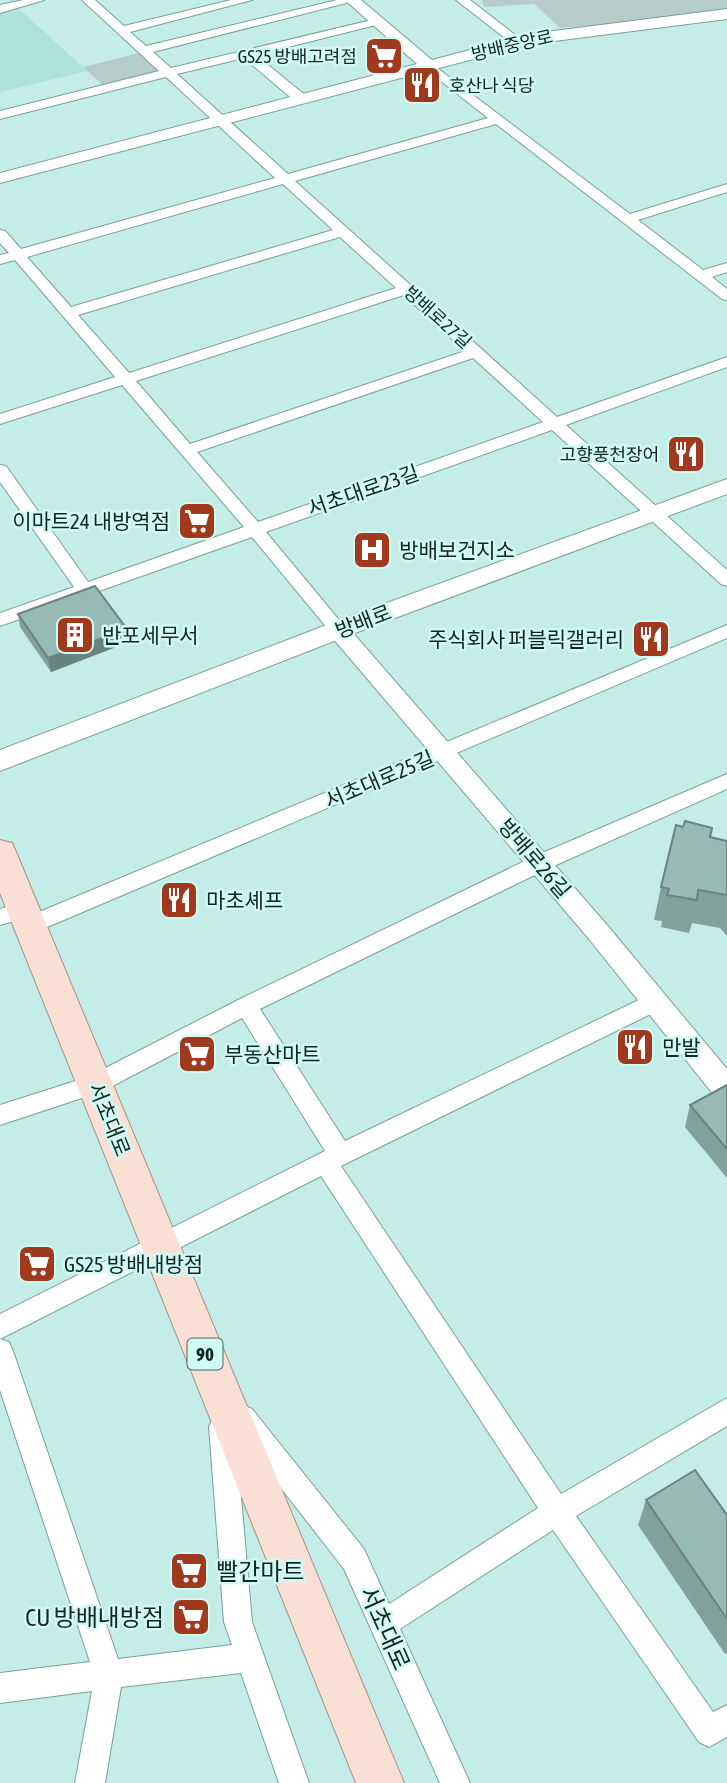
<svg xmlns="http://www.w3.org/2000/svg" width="727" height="1783" font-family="'Asap Condensed','Noto Sans KR',sans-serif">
	<rect width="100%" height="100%" fill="#c3ede6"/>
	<path fill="#aee2d9" d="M17,7L87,71L0,92V11Z"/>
	<g fill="#b6ccc8">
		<path d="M482,0H727V14L560,28L534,4L484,7Z"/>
		<path d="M143,52L164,72L105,87L83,67Z"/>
	</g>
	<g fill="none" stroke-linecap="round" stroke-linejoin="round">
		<defs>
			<g id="minor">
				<path d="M23,0H44L0,13V5Z"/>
				<path d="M82,0H95L124,26L231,0H252L130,32L146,46L337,0H358L153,52L171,68L380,18V24L256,55L306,96V102H296L244,58L177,74L288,174L488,118L424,68V62L428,61L630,214L727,184V192L638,220L703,270L727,263V272L712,277L727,289V300L722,299L496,124L295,181L557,417L727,357V367L566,425L727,570V586L721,584L552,430L266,532L344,626L347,630L344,634H332L252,537L0,626V613L74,587L0,482V465L6,466L88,582L244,527L122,385L0,424V414L115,377L15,260L0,264V255L9,253L0,243V230L5,231L21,249L275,178L166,77L0,119V111L159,71ZM283,184L333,230L71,307L27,257ZM340,237L396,288L129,373L78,315ZM404,295L465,351L190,444L136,381ZM473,358L543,422L258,522L197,452Z"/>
				<path d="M456,0H470L524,42L514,45Z"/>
				<path d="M727,625V638L38,931L30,933L22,931L19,925L27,917L0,925V909L24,902L31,904L35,910L32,915Z"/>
				<path d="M727,774V789L547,869L260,1009L345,1141L647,996L655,993L663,996L666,1002L663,1008L341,1166L561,1494L727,1398V1426L576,1516L713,1712L727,1705V1737L709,1747L699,1742L553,1530L400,1629L470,1783H440L344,1569L235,1429L252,1622L309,1783H279L241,1673L121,1687L105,1783H75L92,1691L0,1703V1673L90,1662L0,1390V1339L9,1342L13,1351L118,1659L232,1645L224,1622L209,1427L213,1418L222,1414L230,1417L234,1409L243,1405L252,1409L364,1549L389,1604L538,1508L321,1176L0,1339V1314L325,1151L242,1018L103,1091L0,1125V1105L88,1077L238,1000L533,857Z"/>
			</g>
			<g id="tertiary">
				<path d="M345,0H361L432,60L530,34L727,9V19L531,44L0,183V173L417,64Z"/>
				<path d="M338,622L346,625L607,925L727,1069V1102L717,1099L589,939L330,635L327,630L330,625Z"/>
			</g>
			<path id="secondary" d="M727,479V494L347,636L0,771V750L329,624Z"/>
			<path id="primary" d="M0,840L12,843L16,852L404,1783H356L0,893Z"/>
		</defs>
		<use href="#minor" stroke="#78a099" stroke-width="2"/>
		<use href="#tertiary" stroke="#78a099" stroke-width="2"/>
		<use href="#secondary" stroke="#78a099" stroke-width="2"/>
		<use href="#primary" stroke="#a78f86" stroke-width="2"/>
		<use href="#minor" fill="#fff" fill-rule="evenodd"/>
		<use href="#tertiary" fill="#fff" fill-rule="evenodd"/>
		<use href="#secondary" fill="#fff" fill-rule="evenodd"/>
		<use href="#primary" fill="#fadfd7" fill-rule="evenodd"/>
	</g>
	<g fill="#81a19b">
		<path d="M18,614L129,642L51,672L20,627Z"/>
		<path d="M710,837L727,841V936L720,928L692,923L689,933L661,927L662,921L654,920L661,887Z"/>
		<path d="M727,1085V1178L685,1127L690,1105Z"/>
		<path d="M646,1500L727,1515V1653L725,1654L638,1525Z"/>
	</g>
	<path fill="#69837e" d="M127,629L129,642L51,672L48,658Z"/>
	<g fill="#96bbb4" stroke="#69837e" stroke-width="2">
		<path d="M95,586L127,629L48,658L18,614Z"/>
		<path d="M685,821L712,828L710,837L727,841V895L698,890L697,900L667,895L669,889L661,887L676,825L683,827Z"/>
		<path d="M727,1085V1149L690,1105Z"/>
		<path d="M695,1470L727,1515V1619L646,1500Z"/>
	</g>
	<defs>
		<symbol id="supermarket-square" viewBox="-11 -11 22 22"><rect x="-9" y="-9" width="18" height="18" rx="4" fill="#a1391e" stroke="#d0fbf3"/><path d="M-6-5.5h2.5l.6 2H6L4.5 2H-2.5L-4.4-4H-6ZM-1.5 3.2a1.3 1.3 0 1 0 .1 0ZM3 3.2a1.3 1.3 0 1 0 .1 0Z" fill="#fff"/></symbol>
		<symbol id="restaurant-square" viewBox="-11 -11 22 22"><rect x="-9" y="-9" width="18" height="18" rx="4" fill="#a1391e" stroke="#d0fbf3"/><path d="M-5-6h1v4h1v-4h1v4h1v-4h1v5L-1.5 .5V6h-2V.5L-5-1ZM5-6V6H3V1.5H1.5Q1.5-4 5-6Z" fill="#fff"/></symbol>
		<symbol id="hospital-square" viewBox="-11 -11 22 22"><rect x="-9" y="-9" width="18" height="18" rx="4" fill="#a1391e" stroke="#d0fbf3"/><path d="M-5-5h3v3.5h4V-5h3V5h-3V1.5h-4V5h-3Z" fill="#fff"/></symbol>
		<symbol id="building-square" viewBox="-11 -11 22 22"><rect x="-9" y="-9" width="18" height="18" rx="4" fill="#a1391e" stroke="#d0fbf3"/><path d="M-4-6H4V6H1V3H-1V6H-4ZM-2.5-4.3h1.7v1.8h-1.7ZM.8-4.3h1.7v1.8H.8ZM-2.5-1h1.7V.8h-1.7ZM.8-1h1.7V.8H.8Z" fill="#fff"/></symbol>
	</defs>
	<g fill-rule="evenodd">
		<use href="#supermarket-square" x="362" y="34" width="44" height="44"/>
		<use href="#restaurant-square" x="400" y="63" width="44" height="44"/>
		<use href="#restaurant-square" x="664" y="432" width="44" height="44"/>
		<use href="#supermarket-square" x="175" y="499" width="44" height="44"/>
		<use href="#hospital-square" x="350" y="528" width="44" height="44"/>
		<use href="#building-square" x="53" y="613" width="44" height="44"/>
		<use href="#restaurant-square" x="629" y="617" width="44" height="44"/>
		<use href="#restaurant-square" x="157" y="878" width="44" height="44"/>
		<use href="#restaurant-square" x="613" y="1025" width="44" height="44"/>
		<use href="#supermarket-square" x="175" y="1032" width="44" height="44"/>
		<use href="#supermarket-square" x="15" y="1242" width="44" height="44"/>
		<use href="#supermarket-square" x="167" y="1549" width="44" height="44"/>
		<use href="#supermarket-square" x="169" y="1595" width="44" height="44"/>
	</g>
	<g text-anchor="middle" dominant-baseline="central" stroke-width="5" stroke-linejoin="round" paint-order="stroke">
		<g font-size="18" fill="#132421" stroke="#d0fbf3">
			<text transform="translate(512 45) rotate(-13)">방배중앙로</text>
			<text transform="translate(438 317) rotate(42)">방배로27길</text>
		</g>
		<g font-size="18" fill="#132421" stroke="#d0fbf3" text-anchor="end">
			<text x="357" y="56">GS25 방배고려점</text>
			<text x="449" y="85" text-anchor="start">호산나 식당</text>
			<text x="659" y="454">고향풍천장어</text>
		</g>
		<rect fill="#d0fbf3" stroke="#4c6460" stroke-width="2" x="187.5" y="1338.5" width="35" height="31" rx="5"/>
		<g font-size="19" font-weight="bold" fill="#132421">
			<text x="205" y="1354">90</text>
		</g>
		<g font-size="21" fill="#132421" stroke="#d0fbf3">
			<text transform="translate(363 490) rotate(-19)">서초대로23길</text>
			<text transform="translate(363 621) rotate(-21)">방배로</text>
			<text transform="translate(379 779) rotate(-23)">서초대로25길</text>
			<text transform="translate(535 858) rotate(49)">방배로26길</text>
			<text transform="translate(110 1119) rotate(68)">서초대로</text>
		</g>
		<g font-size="21" fill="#132421" stroke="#d0fbf3" text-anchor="start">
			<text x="170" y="521" text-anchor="end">이마트24 내방역점</text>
			<text x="399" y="550">방배보건지소</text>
			<text x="102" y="635">반포세무서</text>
			<text x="624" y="639" text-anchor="end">주식회사 퍼블릭갤러리</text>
			<text x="206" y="900">마초셰프</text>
			<text x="662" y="1047">만발</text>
			<text x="224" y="1054">부동산마트</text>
			<text x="64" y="1264">GS25 방배내방점</text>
		</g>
		<g font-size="24" fill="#132421" stroke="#d0fbf3" text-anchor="start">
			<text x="216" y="1571">빨간마트</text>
			<text x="164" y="1617" text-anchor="end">CU 방배내방점</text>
		</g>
		<g font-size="24" fill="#132421" stroke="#d0fbf3">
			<text transform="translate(385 1628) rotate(66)">서초대로</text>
		</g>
	</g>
</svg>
